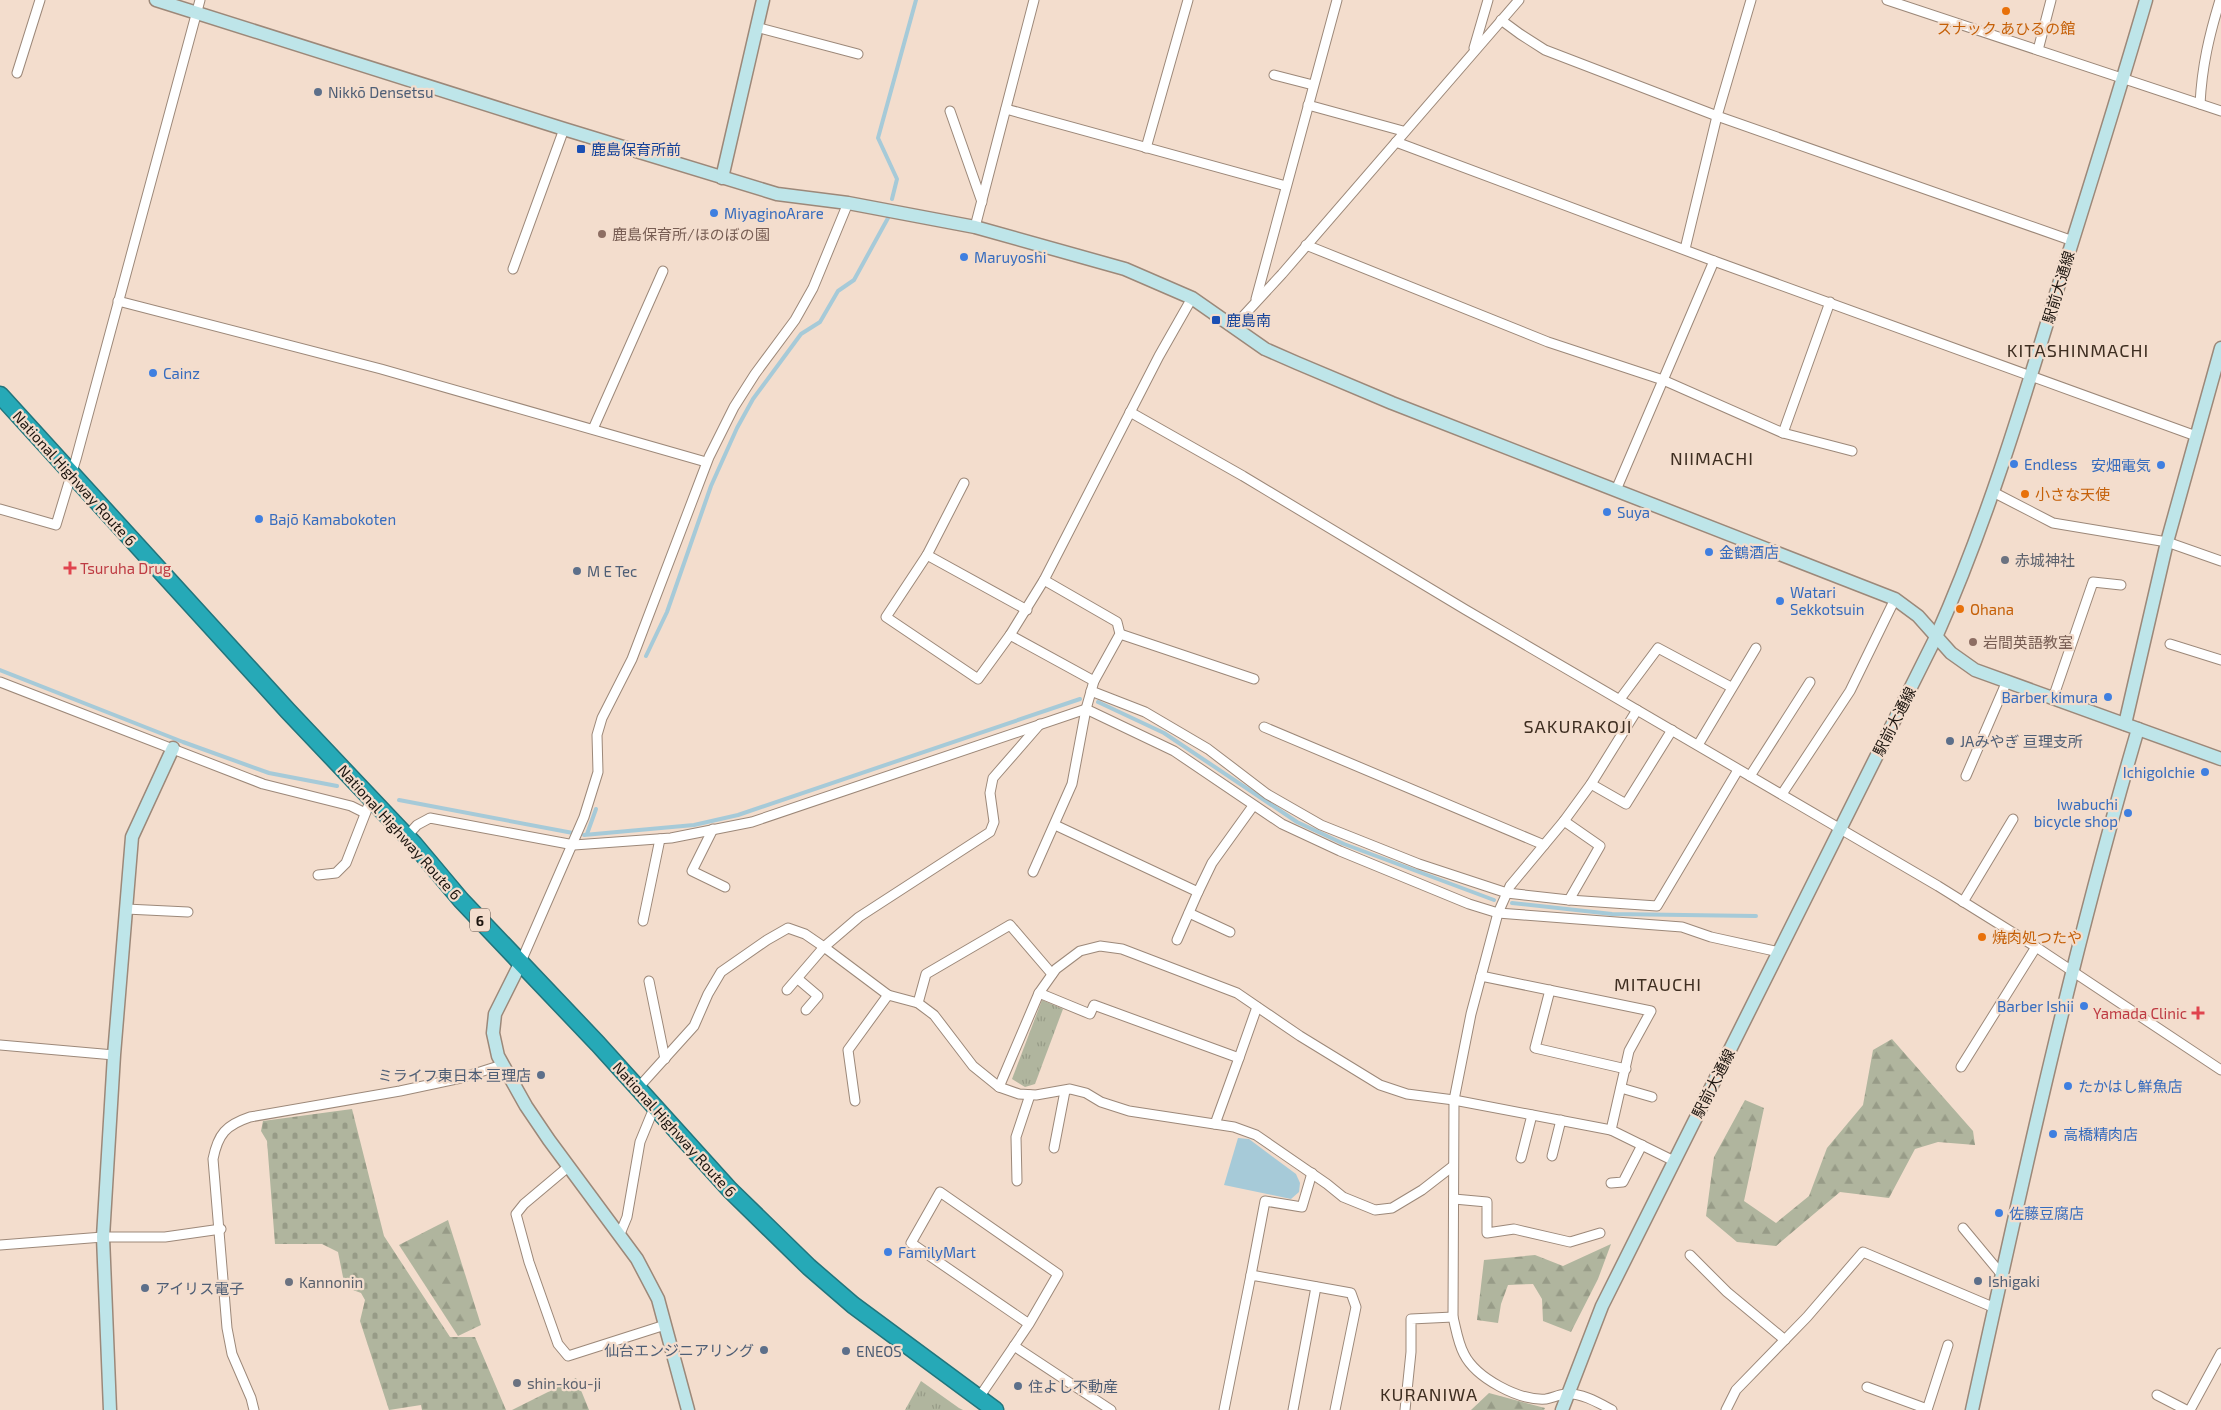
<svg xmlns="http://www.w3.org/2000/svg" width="2221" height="1410" font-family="'Exo 2','Noto Sans JP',sans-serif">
	<defs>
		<pattern id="grass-tufts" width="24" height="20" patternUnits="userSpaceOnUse" patternTransform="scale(1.25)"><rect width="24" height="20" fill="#b0b59e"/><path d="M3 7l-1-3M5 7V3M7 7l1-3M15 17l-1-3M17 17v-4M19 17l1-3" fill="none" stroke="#979b87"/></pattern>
		<pattern id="forest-firs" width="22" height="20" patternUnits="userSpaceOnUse" patternTransform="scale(1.25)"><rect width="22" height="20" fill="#b0b59e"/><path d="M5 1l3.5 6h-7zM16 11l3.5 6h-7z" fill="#979b87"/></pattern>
		<pattern id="cemetery-stones" width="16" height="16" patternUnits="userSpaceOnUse" patternTransform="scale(1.25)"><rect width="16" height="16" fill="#b0b59e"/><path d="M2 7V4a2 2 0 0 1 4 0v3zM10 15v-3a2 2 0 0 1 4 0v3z" fill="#979b87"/></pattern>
	</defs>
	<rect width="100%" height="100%" fill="#f3ddcd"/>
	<g fill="url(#grass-tufts)">
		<path d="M1042,1000L1063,1009L1035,1084L1025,1087L1012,1079Z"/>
		<path d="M921,1381L959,1408L963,1410H905Z"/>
	</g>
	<g fill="url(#forest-firs)">
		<path d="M1892,1039L1973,1131L1975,1145L1938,1142L1915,1149L1889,1198L1840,1192L1776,1246L1737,1242L1706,1216L1714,1157L1745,1100L1764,1108L1744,1201L1776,1223L1809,1196L1827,1148L1863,1105L1873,1050Z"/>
		<path d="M448,1220L481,1325L458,1336L399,1245Z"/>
		<path d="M1611,1244L1598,1279L1571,1332L1543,1321L1542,1299L1533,1284L1508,1285L1501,1304L1498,1323L1477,1320L1484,1260L1535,1255L1563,1266Z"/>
		<path d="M1489,1393L1545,1408L1544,1410H1471Z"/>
	</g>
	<g fill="url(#cemetery-stones)">
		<path d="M352,1109L384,1236L450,1337H475L506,1410H422L421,1405L389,1410L360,1321L365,1300L361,1293L345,1287L338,1252L322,1244H275L267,1141L261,1131L263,1121Z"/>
		<path d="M576,1378L589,1410H512Z"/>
	</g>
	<path fill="#a6cad8" d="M1238,1138L1249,1139L1296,1174L1300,1183L1299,1192L1291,1199L1224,1185Z"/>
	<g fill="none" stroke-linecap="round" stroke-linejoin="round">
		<g stroke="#a6cad8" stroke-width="4">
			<path d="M892,199L897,179L878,138L916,0"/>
			<path d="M646,656L667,612L711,486L737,428L753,399L801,334L820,322L838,291L854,280L888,218"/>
			<path d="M0,670L183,742L269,773L337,786"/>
			<path d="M1098,702L1164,733L1297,822L1344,844L1494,900"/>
			<path d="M399,800L573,833"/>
			<path d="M587,834L596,809"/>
			<path d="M584,835L694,825L738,815L1080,699"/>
			<path d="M1512,903L1612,914L1756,916"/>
		</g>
		<defs>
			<g id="street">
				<path d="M1887,0L2221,111"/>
				<path d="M1501,20L1520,34L1545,50L1717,116L2073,241"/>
				<path d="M756,27L858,54"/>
				<path d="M1474,48L1488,0"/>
				<path d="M2038,50L2051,0"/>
				<path d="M17,73L40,0"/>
				<path d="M1274,75L1313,85"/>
				<path d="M2200,104C2202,66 2209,36 2220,0"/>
				<path d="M1308,105L1403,131"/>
				<path d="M1006,109L1286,186"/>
				<path d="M950,111L982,202"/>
				<path d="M1396,142L1714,261L2196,436"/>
				<path d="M1146,148L1188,0"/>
				<path d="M975,227L1034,0"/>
				<path d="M1306,245L1548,342L1663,380L1783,433L1852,451"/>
				<path d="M1685,249L1717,116L1751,0"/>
				<path d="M513,269L564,129"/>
				<path d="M1256,299L1337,0"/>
				<path d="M118,301L381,369L706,462"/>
				<path d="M1234,326L1282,274L1519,0"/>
				<path d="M1130,412L1243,476L1466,610L1938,886L2036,947L2221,1070"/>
				<path d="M593,429L663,271"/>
				<path d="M1783,433L1830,302"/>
				<path d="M964,483L927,555L886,617L978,679L1010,635L1094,681"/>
				<path d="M1616,490L1714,261"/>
				<path d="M1993,492L2053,523L2167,542L2221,561"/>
				<path d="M0,509L56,525L76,459L200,0"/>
				<path d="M927,555L1027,610"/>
				<path d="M1120,634L1254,679"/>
				<path d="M1010,635L1044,580"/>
				<path d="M2170,644L2221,660"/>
				<path d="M0,682L263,784L351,806L365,813"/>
				<path d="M1091,691L1145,712L1208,749L1267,794L1321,825L1419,864L1507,893L1569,900L1657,906L1738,770"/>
				<path d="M2053,698L2093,582L2121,585"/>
				<path d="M1620,699L1658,648L1731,687"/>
				<path d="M1264,727L1544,845"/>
				<path d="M1698,745L1756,648"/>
				<path d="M1750,776L1810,682"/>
				<path d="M1966,776L2007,681"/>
				<path d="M1591,784L1626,804L1672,730"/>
				<path d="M1782,794L1850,691L1895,599"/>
				<path d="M1564,821L1600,846L1569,900"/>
				<path d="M1055,825L1198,892L1212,863L1253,806"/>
				<path d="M713,829L692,871L725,887"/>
				<path d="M407,836L417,825L430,818L574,845L671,838L752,822L1086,709L1174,751L1282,824L1340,851L1469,904L1498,913L1682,927L1711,937L1779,952"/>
				<path d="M1033,872L1072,784L1086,709L1094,681L1120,634L1117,622L1044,580L1159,356L1192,298"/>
				<path d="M318,875L336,873L346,863L371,799"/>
				<path d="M1963,902L2013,819"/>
				<path d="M126,909L188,912"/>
				<path d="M1189,913L1230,932"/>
				<path d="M643,921L660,839"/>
				<path d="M1177,940L1198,892"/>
				<path d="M520,964L584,817L598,772L597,735L602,718L632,659L709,457L734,407L755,374L795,320L813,288L848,203"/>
				<path d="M1481,976L1651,1011L1629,1051L1611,1130L1674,1161"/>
				<path d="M798,979L818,996L806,1010"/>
				<path d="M649,981L665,1059"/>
				<path d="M787,990L824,947L859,917L990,832L994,822L990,793L993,778L1040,724"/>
				<path d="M1550,990L1535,1048L1626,1069"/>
				<path d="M1039,993L1090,1014L1094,1005L1239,1058L1215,1124"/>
				<path d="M918,1003L926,974L1010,925L1052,974"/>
				<path d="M0,1045L114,1055"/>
				<path d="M1239,1058L1257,1007"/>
				<path d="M1961,1067L2036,947"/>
				<path d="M999,1087L1039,993L1056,969L1080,951L1100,946L1122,949L1237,993L1300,1036L1380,1085L1407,1094L1454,1100L1611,1130"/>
				<path d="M638,1088L694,1026L708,994L721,972L767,940L788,928L805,934L824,947L888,995L918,1003L934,1015L973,1066L999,1087L1019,1094L1036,1095L1070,1089L1086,1093L1101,1102L1129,1111L1234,1127L1256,1135L1327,1184L1343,1197L1375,1210L1392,1208L1422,1190L1453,1166"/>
				<path d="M1621,1088L1652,1097"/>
				<path d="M855,1101L848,1050L888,995"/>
				<path d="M1054,1148L1065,1091"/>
				<path d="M1552,1156L1561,1120"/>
				<path d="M1521,1158L1532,1115"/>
				<path d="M568,1167L524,1204L516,1214L529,1262L558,1344L568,1356L665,1325"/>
				<path d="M1017,1181L1016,1137L1030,1095"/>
				<path d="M1611,1183L1623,1182L1642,1145"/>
				<path d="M1454,1199L1487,1202V1233L1514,1229L1570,1242L1600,1233"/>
				<path d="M1963,1228L2002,1275"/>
				<path d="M620,1234L627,1217L640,1142L654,1108"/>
				<path d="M0,1245L103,1237H165L221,1229"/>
				<path d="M1690,1255L1727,1292L1785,1340"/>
				<path d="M1251,1275L1265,1201L1302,1207L1312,1173"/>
				<path d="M1014,1346L1111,1410"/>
				<path d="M1867,1387L1927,1409"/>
				<path d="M2157,1395L2186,1410"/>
				<path d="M978,1399L1029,1324L1058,1274L940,1192L911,1243L1029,1324"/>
				<path d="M254,1410L251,1398L232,1354L227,1328L213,1159C218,1134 226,1125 250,1117L400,1091L461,1078L502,1065"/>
				<path d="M1224,1410L1251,1275L1351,1293L1356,1307L1335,1410"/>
				<path d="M1293,1410L1316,1287"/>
				<path d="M1405,1410L1411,1352V1319L1453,1317"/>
				<path d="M1612,1410C1599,1403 1580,1392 1565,1394C1558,1395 1552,1398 1546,1399C1519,1401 1476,1378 1464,1354C1458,1343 1456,1329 1453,1317L1454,1100L1471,1014L1498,913L1510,886L1564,821L1591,784L1637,710"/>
				<path d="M1726,1410L1736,1390L1807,1317L1863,1252L1995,1308"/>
				<path d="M1927,1410L1948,1345"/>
				<path d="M2190,1410L2221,1353"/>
			</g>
			<g id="secondary">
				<path d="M156,0L564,129L777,194L848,203L975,227L1125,269L1192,298L1265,349L1297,363L1392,403L1895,599L1918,616L1951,653L1975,670L2221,759"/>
				<path d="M722,178L763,0"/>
				<path d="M2125,724L2167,542L2221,348"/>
				<path d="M520,964L495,1014L493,1033L498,1056L526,1106L549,1140L637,1259L658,1299L688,1410"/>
				<path d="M110,1410L103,1237L114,1055L132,837L173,748"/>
				<path d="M1562,1410L1602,1306L1936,637C1985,527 2020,412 2055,297C2086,198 2117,100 2146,0"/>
				<path d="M1972,1410C2022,1182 2072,953 2138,729"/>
			</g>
			<path id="highway" d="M0,395L288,711L414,844L461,900L598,1044L730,1190L809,1267L853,1305L995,1410"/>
		</defs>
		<use href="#street" stroke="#9c8879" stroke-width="11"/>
		<use href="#secondary" stroke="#9c8879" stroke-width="15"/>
		<use href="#highway" stroke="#22757c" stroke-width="19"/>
		<use href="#street" stroke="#fff" stroke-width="9"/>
		<use href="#secondary" stroke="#bee5e9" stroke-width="12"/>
		<use href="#highway" stroke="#26a9b7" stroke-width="16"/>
	</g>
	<g fill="#e8710a" stroke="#f3ddcd" stroke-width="2">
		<circle cx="2006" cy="11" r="5"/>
		<circle cx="2025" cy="494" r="5"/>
		<circle cx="1960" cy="609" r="5"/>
		<circle cx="1982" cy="937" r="5"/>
	</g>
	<g fill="#5c6f8a" stroke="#f3ddcd" stroke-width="2">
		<circle cx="318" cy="92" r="5"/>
		<circle cx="577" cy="571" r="5"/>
		<circle cx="1950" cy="741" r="5"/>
		<circle cx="541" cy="1075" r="5"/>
		<circle cx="1978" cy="1281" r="5"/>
		<circle cx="145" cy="1288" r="5"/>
		<circle cx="764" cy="1350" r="5"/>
		<circle cx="846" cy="1351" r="5"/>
		<circle cx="1018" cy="1386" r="5"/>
	</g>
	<g fill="#1a4fb4" stroke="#f3ddcd" stroke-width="2">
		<rect x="576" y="144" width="10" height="10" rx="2.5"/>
		<rect x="1211" y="315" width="10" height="10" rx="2.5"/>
	</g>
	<g fill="#3f7fe0" stroke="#f3ddcd" stroke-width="2">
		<circle cx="714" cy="213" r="5"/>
		<circle cx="964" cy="257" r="5"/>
		<circle cx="153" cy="373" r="5"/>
		<circle cx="2014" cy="464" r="5"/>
		<circle cx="2161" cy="465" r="5"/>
		<circle cx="1607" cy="512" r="5"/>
		<circle cx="259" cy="519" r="5"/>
		<circle cx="1709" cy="552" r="5"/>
		<circle cx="1780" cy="601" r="5"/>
		<circle cx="2108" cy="697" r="5"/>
		<circle cx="2205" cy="772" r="5"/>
		<circle cx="2128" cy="813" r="5"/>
		<circle cx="2084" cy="1006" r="5"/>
		<circle cx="2068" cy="1086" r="5"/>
		<circle cx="2053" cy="1134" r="5"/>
		<circle cx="1999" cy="1213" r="5"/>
		<circle cx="888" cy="1252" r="5"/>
	</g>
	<g fill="#8d6e63" stroke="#f3ddcd" stroke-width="2">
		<circle cx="602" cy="234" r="5"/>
		<circle cx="1973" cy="642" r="5"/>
	</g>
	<g fill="#6b7280" stroke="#f3ddcd" stroke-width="2">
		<circle cx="2005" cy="560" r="5"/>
		<circle cx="289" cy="1282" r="5"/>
		<circle cx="517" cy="1383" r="5"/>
	</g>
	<g fill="#e0444e" stroke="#f3ddcd" stroke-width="2">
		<path d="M67.5 560.5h5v5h5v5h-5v5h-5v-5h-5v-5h5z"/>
		<path d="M2195.5 1005.5h5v5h5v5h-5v5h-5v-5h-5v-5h5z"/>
	</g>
	<g text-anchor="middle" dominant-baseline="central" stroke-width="4.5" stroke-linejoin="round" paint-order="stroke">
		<rect fill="#f3ddcd" stroke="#5c5148" stroke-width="1" x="470" y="908.5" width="20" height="23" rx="4"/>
		<g font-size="14" font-weight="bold" fill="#1c150f">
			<text x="480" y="920">6</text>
		</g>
		<g font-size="15" fill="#c56008" stroke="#f3ddcd" text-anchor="start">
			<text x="2006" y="28" text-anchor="middle">スナック あひるの館</text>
			<text x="2035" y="494">小さな天使</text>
			<text x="1970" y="609">Ohana</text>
			<text x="1992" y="937">焼肉処つたや</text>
		</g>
		<g font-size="15" fill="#4e5e75" stroke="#f3ddcd" text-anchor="start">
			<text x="328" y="92">Nikkō Densetsu</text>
			<text x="587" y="571">M E Tec</text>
			<text x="1960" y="741">JAみやぎ 亘理支所</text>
			<text x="531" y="1075" text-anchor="end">ミライフ東日本 亘理店</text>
			<text x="1988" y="1281">Ishigaki</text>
			<text x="155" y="1288">アイリス電子</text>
			<text x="754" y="1350" text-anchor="end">仙台エンジニアリング</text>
			<text x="856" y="1351">ENEOS</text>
			<text x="1028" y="1386">住よし不動産</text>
		</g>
		<g font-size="15" fill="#164399" stroke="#f3ddcd" text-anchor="start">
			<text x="591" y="149">鹿島保育所前</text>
			<text x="1226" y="320">鹿島南</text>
		</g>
		<g font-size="15" fill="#366cbe" stroke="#f3ddcd" text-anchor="start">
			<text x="724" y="213">MiyaginoArare</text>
			<text x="974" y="257">Maruyoshi</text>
			<text x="163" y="373">Cainz</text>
			<text x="2024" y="464">Endless</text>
			<text x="2151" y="465" text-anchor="end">安畑電気</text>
			<text x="1617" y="512">Suya</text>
			<text x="269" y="519">Bajō Kamabokoten</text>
			<text x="1719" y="552">金鶴酒店</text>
			<text x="1790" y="592">Watari<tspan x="1790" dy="17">Sekkotsuin</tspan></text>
			<text x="2098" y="697" text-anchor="end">Barber kimura</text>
			<text x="2195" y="772" text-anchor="end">IchigoIchie</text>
			<text x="2118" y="804" text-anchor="end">Iwabuchi<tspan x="2118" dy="17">bicycle shop</tspan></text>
			<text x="2074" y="1006" text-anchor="end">Barber Ishii</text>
			<text x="2078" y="1086">たかはし鮮魚店</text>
			<text x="2063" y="1134">高橋精肉店</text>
			<text x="2009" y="1213">佐藤豆腐店</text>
			<text x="898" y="1252">FamilyMart</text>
		</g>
		<g font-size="15" fill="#785e54" stroke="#f3ddcd" text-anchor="start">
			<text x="612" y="234">鹿島保育所/ほのぼの園</text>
			<text x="1983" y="642">岩間英語教室</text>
		</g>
		<g font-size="15" fill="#1c150f" stroke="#f3ddcd">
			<text transform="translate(2058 287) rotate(-73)">駅前大通線</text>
			<text transform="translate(75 478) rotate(48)">National Highway Route 6</text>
			<text transform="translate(1894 721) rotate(-63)">駅前大通線</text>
			<text transform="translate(400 832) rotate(48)">National Highway Route 6</text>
			<text transform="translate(1713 1083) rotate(-63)">駅前大通線</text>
			<text transform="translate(675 1129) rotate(48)">National Highway Route 6</text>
		</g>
		<g font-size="15" fill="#5b616d" stroke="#f3ddcd" text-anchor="start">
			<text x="2015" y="560">赤城神社</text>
			<text x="299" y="1282">Kannonin</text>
			<text x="527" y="1383">shin-kou-ji</text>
		</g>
		<g font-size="15" fill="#be3a42" stroke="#f3ddcd" text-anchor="start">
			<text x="80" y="568">Tsuruha Drug</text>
			<text x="2187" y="1013" text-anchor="end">Yamada Clinic</text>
		</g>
		<g font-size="18" letter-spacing="1" fill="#3e2e21" stroke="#f3ddcd">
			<text x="2078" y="350">KITASHINMACHI</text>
			<text x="1712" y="458">NIIMACHI</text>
			<text x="1578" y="726">SAKURAKOJI</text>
			<text x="1658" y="984">MITAUCHI</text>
			<text x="1429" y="1394">KURANIWA</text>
		</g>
	</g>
</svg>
